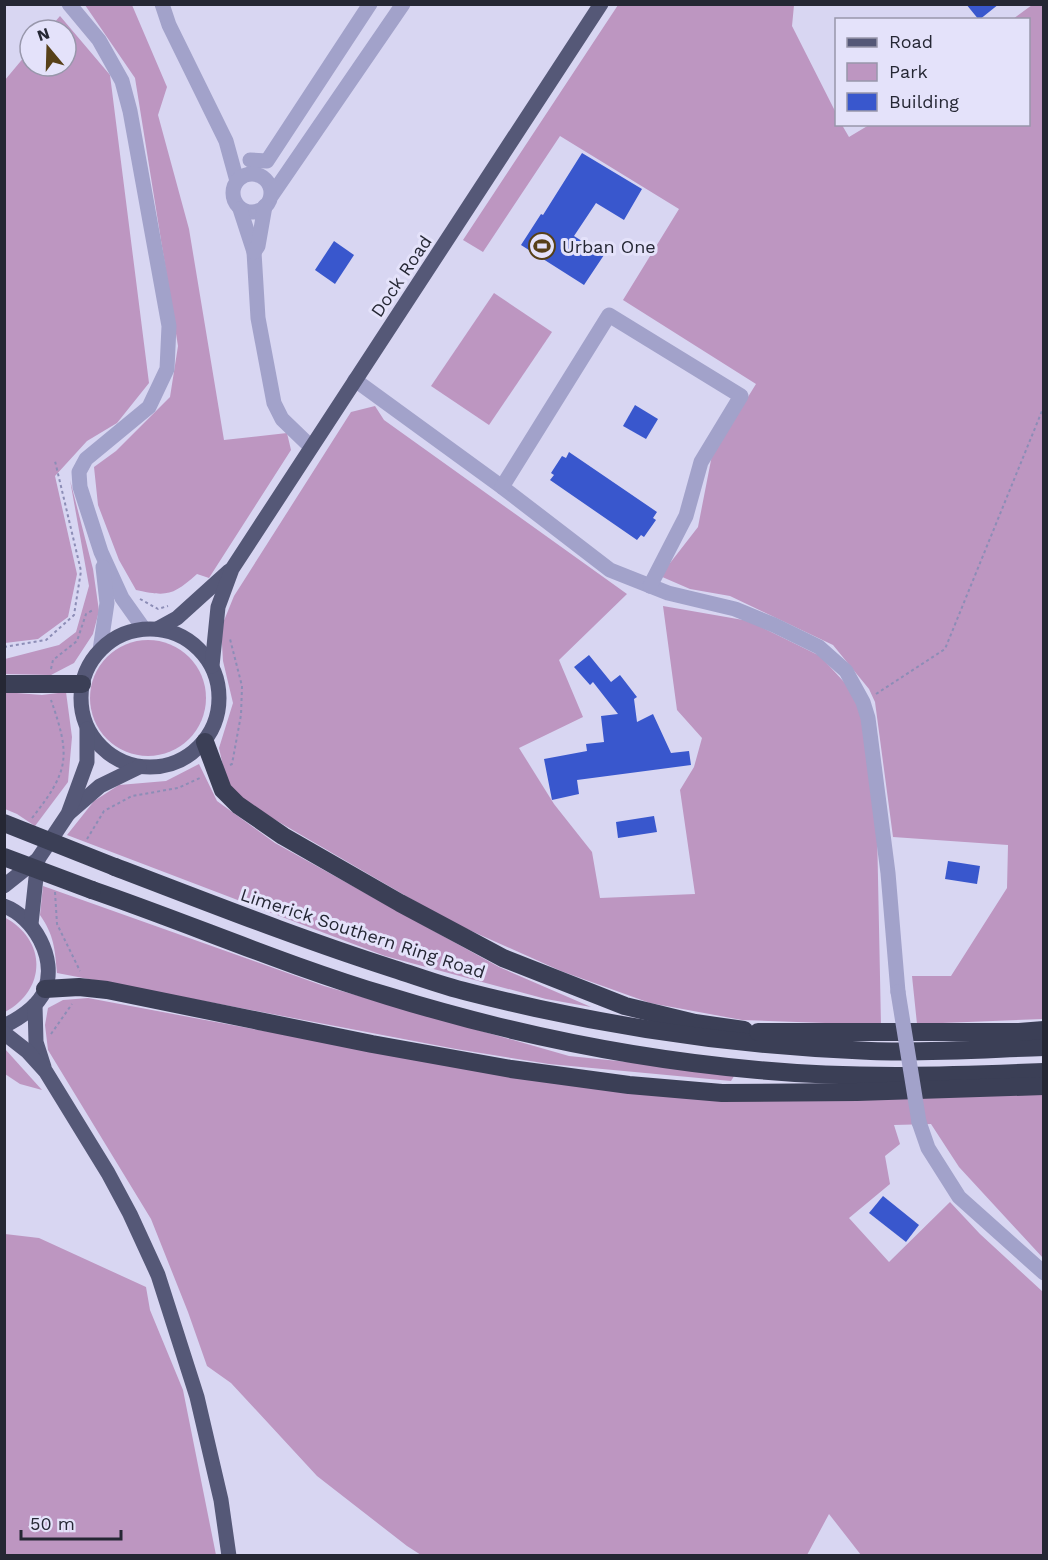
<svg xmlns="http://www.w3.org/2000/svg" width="1048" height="1560" font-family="'Work Sans',sans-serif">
	<rect width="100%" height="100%" fill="#d8d6f2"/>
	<g fill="#bd96c1">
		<path d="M85,5H132L167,87L158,115L189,229L224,440L287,433L291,450L209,578L197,574C173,595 168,597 136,590L119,560L98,505L94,467L116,451L170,397L178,346L135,78Z"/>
		<path d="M618,5H794L792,26L836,113V124L842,125L849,137L869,125L1028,124V20L1013,19L1032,5H1043V1019L917,1024L912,976H951L1007,888L1008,845L893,837L875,702L869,689L833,645L730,596L690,589L660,576L698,527L712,455L756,384L623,300L679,209L560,136L483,252L463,240Z"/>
		<path d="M60,16L110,75L149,383L117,423L87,441L55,476L77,574L68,617L38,639L5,643V80L30,50V66H66V30H48Z"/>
		<path d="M494,293L552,332L489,425L431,386Z"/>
		<path d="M375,406L384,420L627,594L559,660L583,717L519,748L554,804L592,852L600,898L695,894L680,790L694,767L702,738L677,710L663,606L749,621L820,656L845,683L862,713L877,829L881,1025L742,1020L650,1003L561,971L449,921L253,807L227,784L219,748L233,703L223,661L221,628L234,596L351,412Z"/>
		<path d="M70,480L93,569L99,611L93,634L74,663L51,675L5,674V659L59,645L76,632L89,586Z"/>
		<circle cx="148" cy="698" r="58"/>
		<path d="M4,692L42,695L66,692L72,737L68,782L35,826L17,814L5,809Z"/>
		<path d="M199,764L217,801L275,843L499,967L591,1007L546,999L385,956L67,835L94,801L119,785L166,781Z"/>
		<path d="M43,886L324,986L569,1056L736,1073L731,1081L549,1064L456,1049L57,973C55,949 54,935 40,915Z"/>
		<path d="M4,917C47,940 47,989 5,1012Z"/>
		<path d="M88,998L253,1029L621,1089L1043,1092V1258L959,1167L931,1124L894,1125L900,1144L885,1156L890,1184L849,1218L889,1262L950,1202L980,1234L1043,1292V1555H861L829,1514L807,1555H421L407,1546L317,1476L231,1383L207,1366L188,1312L151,1219L48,1050L45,1025L48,1008L63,1000Z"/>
		<path d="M5,1049L42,1090L20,1084L5,1074Z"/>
		<path d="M5,1234L39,1238L146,1287L150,1310L183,1390L216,1555H5Z"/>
	</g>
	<g fill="#3957cd">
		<path d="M966,4H999L979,20Z"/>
		<path d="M582,153L642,189L624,220L596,203L574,236L604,255L584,285L521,245L541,214L543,215Z"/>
		<path d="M334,241L354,255L335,284L315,270Z"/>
		<path d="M635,405L658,419L646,439L623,426Z"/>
		<path d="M569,452L657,512L653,518L656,520L644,537L641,535L637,540L550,480L554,475L551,473L562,456L566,458Z"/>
		<path d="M589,655L611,682L620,675L637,697L634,699L637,722L653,714L671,753L689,751L691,765L577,780L579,794L552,800L544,759L587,751L586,744L604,742L601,716L618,714L593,682L590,685L574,667Z"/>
		<path d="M654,816L657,832L618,838L616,822Z"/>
		<path d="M948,861L980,866L977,884L945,879Z"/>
		<path d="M883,1196L919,1225L906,1242L869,1213Z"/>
	</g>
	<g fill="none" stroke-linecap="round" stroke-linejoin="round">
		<g stroke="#8c8db6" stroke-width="2" stroke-dasharray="3 3" stroke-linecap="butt">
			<path d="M140,599L158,609L168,606"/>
			<path d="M4,647L46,640L74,615L81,571L55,461"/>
			<path d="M51,669L53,660L77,641L86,614L93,610"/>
			<path d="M876,694L945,649L1044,406"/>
			<path d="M230,765L232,764L241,715L242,686L230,639"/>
			<path d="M32,818C69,771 71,757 51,700"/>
			<path d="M87,839L104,811L132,796L178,788L202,777"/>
			<path d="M55,892L57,924L80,971"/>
			<path d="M51,1034L72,1004"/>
		</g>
		<g stroke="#a2a2ca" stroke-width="15">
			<path d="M69,4L99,40L122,81L130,111L169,326L167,369L149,407L86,459L79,472L80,487L101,552L122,598L144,629"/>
			<path d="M162,4L169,25L226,141L237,181"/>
			<path d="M250,160L267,161L370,4"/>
			<circle cx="252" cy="193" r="19"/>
			<path d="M272,195L403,4"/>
			<path d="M240,209L254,252L258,318L274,403L282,419L311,447"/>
			<path d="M254,252L258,246L265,206"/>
			<path d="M355,380L502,487L610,570L668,593L735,609L774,625L819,647L846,671L863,702L868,718L888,873L898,992"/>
			<path d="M502,487L609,315L741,396L701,462L686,516L650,586"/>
			<path d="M100,650L107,603L103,567"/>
			<path d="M919,1122L928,1148L959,1197L1044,1273"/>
		</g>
		<g stroke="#555877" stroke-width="15">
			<circle cx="150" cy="698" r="69"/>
			<path d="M157,629L177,618L229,571"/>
			<path d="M212,666L218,607L232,569L601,4"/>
			<path d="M69,813L100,786L139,767"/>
			<path d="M4,886L38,859L68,814L87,762V729"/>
			<path d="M4,906C34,917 57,958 45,990C38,1007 20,1018 4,1026"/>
			<path d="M31,924L38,859"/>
			<path d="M35,1005L36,1042L44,1067"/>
			<path d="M4,1033L27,1051L46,1072L108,1173L130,1214L158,1275L197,1397L221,1500L229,1556"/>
		</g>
		<g stroke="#3b3f56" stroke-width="18">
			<path d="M4,684H82"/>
			<path d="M205,742L223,790L238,805L283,836L400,903L503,958L625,1006L695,1023L744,1030"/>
			<path d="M115,867C207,902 300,939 394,969C419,977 443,986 468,992C600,1026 734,1046 871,1051C928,1053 986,1049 1044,1047"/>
			<path d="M92,890C191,924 287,966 388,996C508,1033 633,1059 758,1070C853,1079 949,1076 1044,1072"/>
			<path d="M45,989L79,987L107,990L372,1044L511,1069L629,1085L722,1093L857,1092L1044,1086"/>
			<path d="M758,1032H1019L1044,1030"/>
		</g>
		<path stroke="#a2a2ca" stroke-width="15" d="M898,992L919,1122"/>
		<g stroke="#3b3f56" stroke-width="18">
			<path d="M4,823L115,867"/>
			<path d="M4,857L92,890"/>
		</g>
	</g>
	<defs>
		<symbol id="stadium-ring" viewBox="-11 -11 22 22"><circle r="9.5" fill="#e4e2fa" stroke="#574018" stroke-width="1.5"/><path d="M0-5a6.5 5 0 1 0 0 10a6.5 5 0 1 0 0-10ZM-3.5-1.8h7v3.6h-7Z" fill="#574018"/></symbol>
	</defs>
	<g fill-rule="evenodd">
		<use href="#stadium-ring" x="527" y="231" width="30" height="30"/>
	</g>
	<g text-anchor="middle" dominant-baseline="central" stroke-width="6" stroke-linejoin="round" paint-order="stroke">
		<g font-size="18" fill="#252734" stroke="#e4e2fa" text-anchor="start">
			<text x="562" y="246">Urban One</text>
		</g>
		<g font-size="18" fill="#252734" stroke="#e4e2fa">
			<text transform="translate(401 276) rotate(-56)">Dock Road</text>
			<text transform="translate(363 933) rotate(18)">Limerick Southern Ring Road</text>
		</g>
	</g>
	<rect width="1048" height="1560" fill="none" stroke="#252734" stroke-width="12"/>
	<rect x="835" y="18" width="195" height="108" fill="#e4e2fa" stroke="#9897ab" stroke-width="1.5"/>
	<rect x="847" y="38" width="30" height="9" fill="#555877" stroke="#9897ab" stroke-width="1.5"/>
	<text x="889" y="48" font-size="18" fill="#252734">Road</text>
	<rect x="847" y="63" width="30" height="18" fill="#bd96c1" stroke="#9897ab" stroke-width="1.5"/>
	<text x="889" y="78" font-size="18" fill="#252734">Park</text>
	<rect x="847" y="93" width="30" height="18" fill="#3957cd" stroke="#9897ab" stroke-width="1.5"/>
	<text x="889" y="108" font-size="18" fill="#252734">Building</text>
	<g transform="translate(48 48) rotate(341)"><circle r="28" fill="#e4e2fa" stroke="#9897ab" stroke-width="1.5"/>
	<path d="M0-4.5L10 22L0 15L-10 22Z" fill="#574018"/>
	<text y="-9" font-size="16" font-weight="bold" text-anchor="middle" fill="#252734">N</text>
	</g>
	<path d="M21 1530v9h100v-9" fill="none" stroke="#252734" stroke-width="3"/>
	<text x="30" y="1530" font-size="18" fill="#252734" stroke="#e4e2fa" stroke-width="4.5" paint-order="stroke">50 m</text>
</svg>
